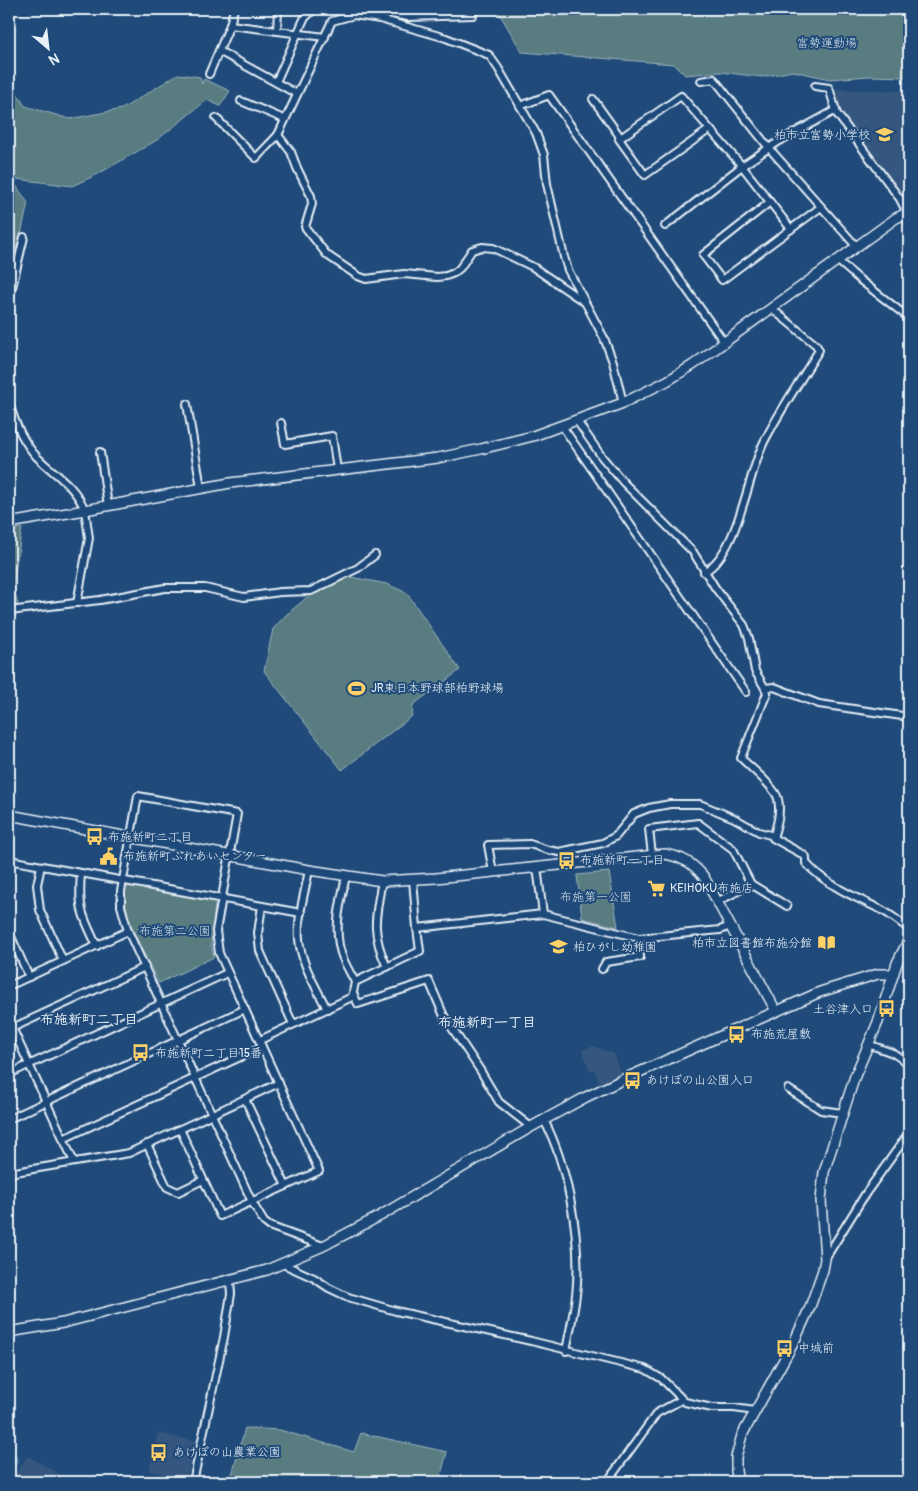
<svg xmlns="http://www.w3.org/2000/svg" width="918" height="1491" font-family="Pangolin,'Klee One',sans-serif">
	<rect width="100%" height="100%" fill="#1f4a7a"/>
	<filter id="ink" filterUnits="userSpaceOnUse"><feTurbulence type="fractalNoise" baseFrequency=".02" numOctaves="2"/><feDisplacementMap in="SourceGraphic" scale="10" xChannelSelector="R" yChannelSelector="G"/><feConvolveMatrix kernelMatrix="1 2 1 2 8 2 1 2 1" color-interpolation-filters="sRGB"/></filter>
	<g filter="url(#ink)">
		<g fill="#35577e">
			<path d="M836,89L909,91V209L840,110Z"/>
			<path d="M594,1046L614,1054L622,1075L600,1085L594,1070L590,1071L582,1050Z"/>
			<path d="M158,1433L195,1441L187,1479L149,1471Z"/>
			<path d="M28,1456L73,1482H9Z"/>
		</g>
		<g fill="#587b80" stroke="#a0b6bc">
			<path d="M500,9H909V79L907,77L870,76L830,79L793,71L762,77L720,72L685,75L674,64L522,52L499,13Z"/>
			<path d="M178,74L200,77L202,84L204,79L230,91L220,106L207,100L157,140L98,174L72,186L9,178V81L25,106L70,119L122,109Z"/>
			<path d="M9,183L15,184L28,203L9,286Z"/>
			<path d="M22,528L13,584L20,614L9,616V530Z"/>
			<path d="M345,576L387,584L407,593L460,670L413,705L412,716L342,770L264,671L273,629L286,615L318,588Z"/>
			<path d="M609,872L618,927L582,918L577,875Z"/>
			<path d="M130,886L213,901L215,905L211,945L214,957L159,983C145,954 123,922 125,888Z"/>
			<path d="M245,1428L280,1430L354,1452L361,1433L447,1452L439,1482H230Z"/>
		</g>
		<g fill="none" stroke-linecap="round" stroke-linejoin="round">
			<path stroke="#437b9f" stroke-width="14" d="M9,1463L11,1460"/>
			<defs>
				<g id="street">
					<path d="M234,9L230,25L325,37"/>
					<path d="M380,19L385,13L408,17L473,15L474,9"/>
					<path d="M277,31L278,9"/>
					<path d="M219,51L297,94"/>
					<path d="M209,74L230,25"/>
					<path d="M701,81L714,79L769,148L856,246"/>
					<path d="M276,82L304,19L314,9"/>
					<path d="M815,86L829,88L837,114L900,199L905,209L903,215"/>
					<path d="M593,99L621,138"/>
					<path d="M241,101L284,119"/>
					<path d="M520,106L549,95L724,342"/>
					<path d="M216,118L256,158L278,135L332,21L354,15L380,19L446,38L489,55L498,68L536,133L544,155L547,184L564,257L568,270L604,338L613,362L623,403"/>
					<path d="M710,129L645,175L619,139L681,96L742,166L791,229L821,207"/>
					<path d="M278,135L291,152L297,168L311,196L312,204L305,227L327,255L358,276L366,279L404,274L437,277L446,276L454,273L460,268L472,250L482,247L493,248L508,255L533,267L583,301"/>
					<path d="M770,202L703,255L722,280L791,229"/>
					<path d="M665,226L742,166L781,140L836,110"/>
					<path d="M837,260L860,280L909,318"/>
					<path d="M9,300L24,237"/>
					<path d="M9,402C14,421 23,442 37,457C56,476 73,483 85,510"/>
					<path d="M187,404L201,488"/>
					<path d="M577,421L602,457L624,483L693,552L716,589L744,625L749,638L755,671L765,688L774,687L819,704L909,717"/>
					<path d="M281,423L285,444L332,436L337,470"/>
					<path d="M562,426L746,692"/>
					<path d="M100,452L108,506"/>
					<path d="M704,572C739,552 747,476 764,442C780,410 801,380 819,350L816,345L771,308"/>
					<path d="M77,603L89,538L85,510"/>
					<path d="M9,611L100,600L165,588H205L244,597L280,592L311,591L358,568L375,555"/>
					<path d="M765,688L767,693L741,758C750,767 776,788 778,799C781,812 777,825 773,838L802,854L806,857V863C823,883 856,898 880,909C890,914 900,922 909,929"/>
					<path d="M652,855L649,829L698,823L733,849L751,884L717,902"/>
					<path d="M9,860L301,913"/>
					<path d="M41,866L37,885L40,910L63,961"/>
					<path d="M537,867L543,914"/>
					<path d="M309,870C305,892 297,917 299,939C301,964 316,987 327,1009"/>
					<path d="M493,872L488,845L530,844L548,850L559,852L603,843L616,836L634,814L649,808L670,804H700L734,818L759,832L774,836"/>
					<path d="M81,873C78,908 82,915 97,946"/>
					<path d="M346,876C341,901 333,928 341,953C344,963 350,972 355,982"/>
					<path d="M413,880L417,928"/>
					<path d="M382,881C375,917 371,933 387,967"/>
					<path d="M751,884L787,906"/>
					<path d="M262,906L258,933L260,951L293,1024"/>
					<path d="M9,932L29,977"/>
					<path d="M639,938L720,930L730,926"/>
					<path d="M9,986L128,931"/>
					<path d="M353,993L358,1004L429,981L444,1016L480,1070L499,1102L531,1127"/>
					<path d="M9,1021L74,1162"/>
					<path d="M10,1029L145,967"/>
					<path d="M260,1040L352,997L355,982L420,951L417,928L543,914L639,938L640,957L606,962L602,969"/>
					<path d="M868,1044L893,1053L909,1064"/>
					<path d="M9,1074L227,973"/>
					<path d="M788,1089L821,1110L842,1113"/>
					<path d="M245,1099L286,1186"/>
					<path d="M9,1119L245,1009"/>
					<path d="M544,1120C567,1164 580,1234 577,1283C576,1306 570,1329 566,1351"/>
					<path d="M180,1129L220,1216L319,1171L219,953L216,931L237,814L138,796L121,891V906L128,931L252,1202L264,1222L269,1226L323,1246"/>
					<path d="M63,1139L262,1047"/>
					<path d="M147,1144L167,1187L178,1192L203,1180"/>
					<path d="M9,1173L129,1153L279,1083"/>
					<path d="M825,1259L866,1193L909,1133"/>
					<path d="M283,1264L314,1278L329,1288L348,1297L396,1311L531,1341L645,1369L662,1379L685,1402L712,1408H734L755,1411"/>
					<path d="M193,1482L224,1337L231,1294L230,1281"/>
					<path d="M607,1482L657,1413L681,1400"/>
				</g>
				<g id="secondary">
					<path d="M9,523L85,510L230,483L438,458L481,449L533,436L623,403L667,381L693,365L896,218L903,215L909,220"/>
					<path d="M9,815L309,870L382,881L436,878L665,854C682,857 693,863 704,877L776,1011"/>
					<path d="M9,1332L63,1323L267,1270L323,1246L380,1216L531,1127L586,1097L626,1078L820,992L878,974H893"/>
					<path d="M738,1482L736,1471V1457L742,1435L795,1340L810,1307L823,1270L825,1259L821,1200L824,1172L855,1076L878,1022L897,963L909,939"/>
				</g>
			</defs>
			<use href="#street" stroke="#e8f1f8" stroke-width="10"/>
			<use href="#secondary" stroke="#e8f1f8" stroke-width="12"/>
			<use href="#street" stroke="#1f4a7a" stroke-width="6"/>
			<use href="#secondary" stroke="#1f4a7a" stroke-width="9"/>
		</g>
	</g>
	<defs>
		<symbol id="school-bare" viewBox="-9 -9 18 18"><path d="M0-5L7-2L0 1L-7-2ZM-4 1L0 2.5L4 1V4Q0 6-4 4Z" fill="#ffd166" stroke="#1f4a7a" stroke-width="2.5" paint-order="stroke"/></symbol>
		<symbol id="stadium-bare" viewBox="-9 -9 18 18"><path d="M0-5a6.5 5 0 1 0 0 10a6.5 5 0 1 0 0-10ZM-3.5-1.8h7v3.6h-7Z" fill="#ffd166" stroke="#1f4a7a" stroke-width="2.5" paint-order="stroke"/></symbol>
		<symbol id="bus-bare" viewBox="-9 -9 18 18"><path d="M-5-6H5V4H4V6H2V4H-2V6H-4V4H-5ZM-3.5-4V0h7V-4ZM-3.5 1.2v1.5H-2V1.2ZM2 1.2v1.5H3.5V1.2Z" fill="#ffd166" stroke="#1f4a7a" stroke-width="2.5" paint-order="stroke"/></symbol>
		<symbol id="civic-bare" viewBox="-9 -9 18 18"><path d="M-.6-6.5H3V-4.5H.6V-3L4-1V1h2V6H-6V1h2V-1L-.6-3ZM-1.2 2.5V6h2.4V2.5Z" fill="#ffd166" stroke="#1f4a7a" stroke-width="2.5" paint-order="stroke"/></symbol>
		<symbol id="supermarket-bare" viewBox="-9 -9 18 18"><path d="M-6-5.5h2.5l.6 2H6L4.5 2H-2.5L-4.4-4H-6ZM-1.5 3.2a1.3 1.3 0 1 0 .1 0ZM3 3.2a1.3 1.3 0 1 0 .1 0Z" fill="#ffd166" stroke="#1f4a7a" stroke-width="2.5" paint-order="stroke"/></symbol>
		<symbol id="library-bare" viewBox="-9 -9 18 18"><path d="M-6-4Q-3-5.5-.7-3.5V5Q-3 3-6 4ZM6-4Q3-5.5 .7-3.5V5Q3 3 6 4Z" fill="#ffd166" stroke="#1f4a7a" stroke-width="2.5" paint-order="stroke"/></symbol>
	</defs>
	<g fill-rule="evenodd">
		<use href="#school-bare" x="872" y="122" width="25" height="25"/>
		<use href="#stadium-bare" x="344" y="676" width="25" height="25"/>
		<use href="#bus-bare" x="82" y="824" width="25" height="25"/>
		<use href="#civic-bare" x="96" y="844" width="25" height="25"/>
		<use href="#bus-bare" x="554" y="848" width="25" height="25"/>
		<use href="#supermarket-bare" x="644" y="876" width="25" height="25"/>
		<use href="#library-bare" x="814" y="930" width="25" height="25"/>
		<use href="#school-bare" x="546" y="934" width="25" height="25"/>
		<use href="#bus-bare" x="874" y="996" width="25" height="25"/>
		<use href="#bus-bare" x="724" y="1022" width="25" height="25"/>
		<use href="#bus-bare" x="128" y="1040" width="25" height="25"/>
		<use href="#bus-bare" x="620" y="1068" width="25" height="25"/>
		<use href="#bus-bare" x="772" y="1336" width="25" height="25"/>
		<use href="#bus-bare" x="146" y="1440" width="25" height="25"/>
	</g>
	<g text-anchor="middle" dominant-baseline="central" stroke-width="4" stroke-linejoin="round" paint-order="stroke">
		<g font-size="12" fill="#d2dfe6" stroke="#1f4a7a">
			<text x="827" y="43">富勢運動場</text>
			<text x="596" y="897">布施第一公園</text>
			<text x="175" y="931">布施第二公園</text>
		</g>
		<g font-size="12" fill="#e8f1f8" stroke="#1f4a7a" text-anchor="start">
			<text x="870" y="135" text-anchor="end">柏市立富勢小学校</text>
			<text x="371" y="688">JR東日本野球部柏野球場</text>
			<text x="108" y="837">布施新町二丁目</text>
			<text x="123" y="856">布施新町ふれあいセンター</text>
			<text x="580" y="860">布施新町一丁目</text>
			<text x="670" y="888">KEIHOKU布施店</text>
			<text x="812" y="943" text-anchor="end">柏市立図書館布施分館</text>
			<text x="573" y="947">柏ひがし幼稚園</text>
			<text x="873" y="1009" text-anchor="end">土谷津入口</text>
			<text x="751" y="1034">布施荒屋敷</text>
			<text x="155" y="1053">布施新町二丁目15番</text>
			<text x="646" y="1080">あけぼの山公園入口</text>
			<text x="798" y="1348">中城前</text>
			<text x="173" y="1452">あけぼの山農業公園</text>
		</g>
		<g font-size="14" font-weight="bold" fill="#e8f1f8" stroke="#1f4a7a">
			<text x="89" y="1019">布施新町二丁目</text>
			<text x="487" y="1022">布施新町一丁目</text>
		</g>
	</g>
	<rect width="918" height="1491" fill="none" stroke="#1f4a7a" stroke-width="30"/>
	<rect x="15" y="15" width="888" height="1461" fill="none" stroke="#e8f1f8" stroke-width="2" filter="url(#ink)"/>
	<g transform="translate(48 48) rotate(152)" stroke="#1f4a7a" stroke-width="4" paint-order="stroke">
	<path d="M0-4L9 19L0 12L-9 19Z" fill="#e8f1f8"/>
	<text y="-8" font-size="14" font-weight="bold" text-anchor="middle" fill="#e8f1f8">N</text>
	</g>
</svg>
